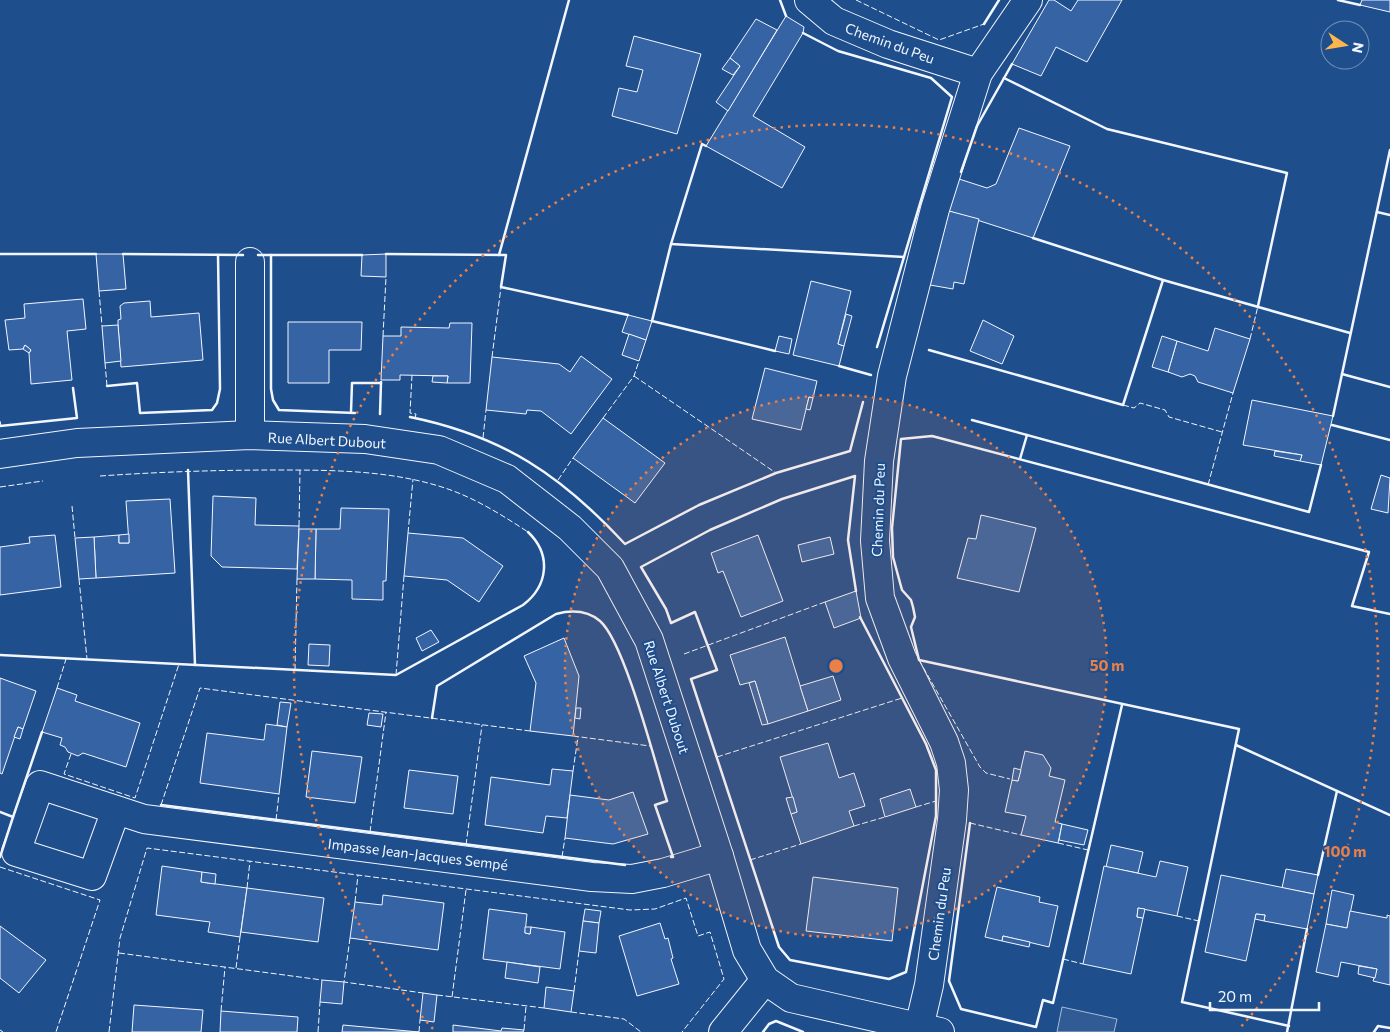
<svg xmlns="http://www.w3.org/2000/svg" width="1390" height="1032" font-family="Commissioner,sans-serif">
	<rect width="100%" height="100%" fill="#1f4e8c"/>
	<path fill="#305b95" stroke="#a8bbd7" d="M1062,1007L1117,1019L1114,1032H1057Z"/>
	<g fill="#3563a3" stroke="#f2f6ff">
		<path d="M1049,0H1054L1071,11L1078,0H1122L1087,62L1056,47L1041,76L1012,64Z"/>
		<path d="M1362,0H1390V12L1360,5Z"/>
		<path d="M786,16L804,27L803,33L753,116L805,147L782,188L706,146Z"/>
		<path d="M756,19L777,30L728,111L716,102L740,66L730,58Z"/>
		<path d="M634,36L701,54L677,134L612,116L619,88L637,92L643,70L626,66Z"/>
		<path d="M730,58L740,66L733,75L722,69Z"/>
		<path d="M1019,128L1070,146L1033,238L949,211L959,179L987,188L996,184Z"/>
		<path d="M949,211L979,219L964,284L954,282L953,289L930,285Z"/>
		<path d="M96,254H123L126,289L99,291Z"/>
		<path d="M386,254V277L361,276L362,255Z"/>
		<path d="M811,281L851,291L838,344L844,346L839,366L793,355Z"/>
		<path d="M83,299L86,329L67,331L72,380L31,384L29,353L31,350L25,345L23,349L9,350L5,320L25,318L24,304Z"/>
		<path d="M150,301L151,317L199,313L203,360L121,367L118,325V320L121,319L120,306L124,303Z"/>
		<path d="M846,314L852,316L844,346L838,344Z"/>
		<path d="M628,315L652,321L646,340L622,332Z"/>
		<path d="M983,320L1014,336L1002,364L970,351Z"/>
		<path d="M288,322H362L361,350H329V383H288Z"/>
		<path d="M450,323H472L470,383H447L448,376L400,375V380H381L383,336H401V327L449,328Z"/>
		<path d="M118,325L121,361L105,363L102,326Z"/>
		<path d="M1215,328L1250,339L1233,393L1198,382L1195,376L1190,374L1182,377L1168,372L1177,341L1208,351Z"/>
		<path d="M629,334L646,340L639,361L622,355Z"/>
		<path d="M779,336L792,339L789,354L775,351Z"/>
		<path d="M1162,336L1177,341L1168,372L1152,367Z"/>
		<path d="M25,345L31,350L29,353L23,349Z"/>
		<path d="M581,356L612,379L571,434L541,411L527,410L526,414L486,410L492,357L559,364L570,372Z"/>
		<path d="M765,368L817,381L813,398L809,397L801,430L752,419Z"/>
		<path d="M433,376H448L447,383L432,382Z"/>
		<path d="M809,397L813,398L810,410L806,409Z"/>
		<path d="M1252,400L1333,416L1321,465L1300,461L1302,455L1243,445Z"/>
		<path d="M603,418L665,463L635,503L573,458Z"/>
		<path d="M1275,451L1302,455L1300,461L1274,456Z"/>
		<path d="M1381,475L1390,478L1388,513L1371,509Z"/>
		<path d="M213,496L256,498L255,525L299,526L297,569L222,567L211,556Z"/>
		<path d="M170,499L175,573L96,578L94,537L119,535V543H129L126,501Z"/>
		<path d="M341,508L389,509L386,581H383V600L352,599V580L315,579L316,529H340Z"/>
		<path d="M981,515L1036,528L1019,592L957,578L968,538L976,539Z"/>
		<path d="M299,529H316L315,579H297Z"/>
		<path d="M408,533L463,538L503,566L479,602L447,580L404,576Z"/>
		<path d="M129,534V543H119V535Z"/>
		<path d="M55,535L61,587L0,595V547L30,543L29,537Z"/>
		<path d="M758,535L783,601L741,617L723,571L718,573L711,553Z"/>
		<path d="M94,537L96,578L79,579L75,538Z"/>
		<path d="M830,537L834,554L802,562L798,545Z"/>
		<path d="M856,591L861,618L834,628L825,602Z"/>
		<path d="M431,630L439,642L422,651L416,638Z"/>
		<path d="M785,637L808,711L768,724L755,681L740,685L730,655Z"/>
		<path d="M564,638L579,676L573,736L530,731L536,683L524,656Z"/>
		<path d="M309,644L330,645L329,666L308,665Z"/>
		<path d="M833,676L841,700L808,711L800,686Z"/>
		<path d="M0,678L36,691L23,729L18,727L2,774L0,773Z"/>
		<path d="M755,681L768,724L762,725L749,683Z"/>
		<path d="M57,688L77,695L75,701L140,723L126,767L83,753L78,756L68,752L65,747L60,745L62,738L42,732Z"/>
		<path d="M280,702L291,703L287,727L277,725Z"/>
		<path d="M576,708H581L580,719L575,718Z"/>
		<path d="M369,713L383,714L381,727L367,725Z"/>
		<path d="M266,724L287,727L279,794L200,783L207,733L264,740Z"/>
		<path d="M18,727L23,729L20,739L14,737Z"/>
		<path d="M828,743L839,778L854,773L865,806L849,811L854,826L801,844L791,814L797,812L780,757Z"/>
		<path d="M312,751L362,757L355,803L306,797Z"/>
		<path d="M1025,751L1043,755L1051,768L1049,776L1065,780L1055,822L1062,824L1058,843L1021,835L1026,816L1005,812L1012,780L1018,781Z"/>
		<path d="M1014,768L1021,770L1018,781L1012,780Z"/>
		<path d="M552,769L573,771L567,818L546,816L543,833L485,825L491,777L550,785Z"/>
		<path d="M409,770L458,776L453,814L404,808Z"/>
		<path d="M910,789L916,807L885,817L880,799Z"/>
		<path d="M633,792L648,834L613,844L565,838L570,795L609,800Z"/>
		<path d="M793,797L797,812L791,814L786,798Z"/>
		<path d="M1062,824L1088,830L1084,845L1059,840Z"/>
		<path d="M1111,845L1143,852L1138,873L1106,867Z"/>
		<path d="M1160,861L1188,867L1177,916L1138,908L1137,917L1143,918L1131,974L1083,964L1104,866L1156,877Z"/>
		<path d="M162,866L202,872L201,882L247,888L240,937L208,932L210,922L156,915Z"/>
		<path d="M1286,869L1318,875L1314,894L1282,888Z"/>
		<path d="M202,872L216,874L215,884L201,882Z"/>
		<path d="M1221,875L1314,894L1307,929L1264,921L1265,915L1256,914L1246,961L1205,952Z"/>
		<path d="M813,877L898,888L892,941L806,931Z"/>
		<path d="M997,887L1040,897L1039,902L1058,906L1049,947L1003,936L1002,941L985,937Z"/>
		<path d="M247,888L324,898L318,942L241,932Z"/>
		<path d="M1332,890L1354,895L1347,928L1326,924Z"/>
		<path d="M383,895L444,903L438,950L350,938L355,902L382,905Z"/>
		<path d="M1138,908L1145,909L1143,918L1137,917Z"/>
		<path d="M489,909L527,914L525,933L530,934L531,927L565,932L560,969L483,959Z"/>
		<path d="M585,909L601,911L599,923L583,921Z"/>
		<path d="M1350,911L1387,918V915L1390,916V985L1373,981L1377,969L1341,962L1338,977L1316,972L1326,924L1347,928Z"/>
		<path d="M1256,914L1265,915L1264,921L1255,919Z"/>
		<path d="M583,921L599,923L596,953L579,951Z"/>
		<path d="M660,923L665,939L668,938L673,958L671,959L679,984L637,996L619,936Z"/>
		<path d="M0,926L46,960L19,993L0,978Z"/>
		<path d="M525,927H531L530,934L525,933Z"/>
		<path d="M1003,936L1030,942L1029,947L1002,941Z"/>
		<path d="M507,962L540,967L538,983L505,978Z"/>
		<path d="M1359,966L1377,969L1375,978L1358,974Z"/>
		<path d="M322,980L344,982L342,1004L320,1002Z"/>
		<path d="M546,987L574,991L571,1012L544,1008Z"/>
		<path d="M423,993L437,995L434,1022L420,1020Z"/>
		<path d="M134,1005L203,1010L201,1032H132Z"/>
		<path d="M221,1011L298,1017L297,1032H220Z"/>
		<path d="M343,1025L419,1032H342Z"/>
		<path d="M453,1025L501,1031L502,1028L524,1030L523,1032H453Z"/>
	</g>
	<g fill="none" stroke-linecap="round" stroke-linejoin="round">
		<defs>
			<g id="street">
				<path d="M809,0L834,21L888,44L978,73"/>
				<path d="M250,262V435"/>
				<path d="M0,454L77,443L250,435L365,439L439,450L507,479L570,528L610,568L649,640L719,856L747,950L765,980L791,998L940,1032"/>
				<path d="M116,810L92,876L16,852L40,785L144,819L592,877L632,879L663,873L719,856"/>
				<path d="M723,1032L765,980"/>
				<path d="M918,1032L929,985L952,820L954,790L951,763L944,742L902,658L880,598L875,541L879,461L892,376L935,209L978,73L1028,0"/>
			</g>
		</defs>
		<use href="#street" stroke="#f2f6ff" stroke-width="30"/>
		<use href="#street" stroke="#1f4e8c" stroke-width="28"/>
		<g stroke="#f2f6ff" stroke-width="1" stroke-dasharray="6 2.5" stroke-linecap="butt">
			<path d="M856,0L939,40L984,24"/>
			<path d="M99,291L102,326"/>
			<path d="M383,336L386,277"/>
			<path d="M1250,339L1258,306"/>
			<path d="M492,357L501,287"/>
			<path d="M105,363L107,386"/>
			<path d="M412,375L410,413L416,414L415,418"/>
			<path d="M634,376L776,473"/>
			<path d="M1123,405L1134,408L1140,403L1165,410L1169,417L1222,432"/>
			<path d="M603,418L634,376L639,361"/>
			<path d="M0,421L1,426"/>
			<path d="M483,438L486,410"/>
			<path d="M100,476C158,472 216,470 275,470C332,470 390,470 445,488C475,498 502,515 528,532"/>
			<path d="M558,480L573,458"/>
			<path d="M1208,485L1233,393"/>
			<path d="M0,487L43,481"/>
			<path d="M72,506L75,538"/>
			<path d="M299,526L300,470"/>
			<path d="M408,533L413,479"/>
			<path d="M79,579L87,659"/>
			<path d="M684,654L825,602"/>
			<path d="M919,660L980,767L986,773L1010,779"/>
			<path d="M295,670L297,579"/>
			<path d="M396,675L404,576"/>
			<path d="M57,688L66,659"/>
			<path d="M573,736L650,746"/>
			<path d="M71,754L64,774L135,798L179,664"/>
			<path d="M717,757L902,698"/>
			<path d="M573,771L578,737"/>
			<path d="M161,805L200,688L530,731"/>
			<path d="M916,807L936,801"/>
			<path d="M276,820L279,794"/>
			<path d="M970,823L1021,835"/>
			<path d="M854,826L885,817"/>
			<path d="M370,832L386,712"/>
			<path d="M1058,843L1088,850"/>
			<path d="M466,845L482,725"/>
			<path d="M562,857L565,838"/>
			<path d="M750,860L801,844"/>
			<path d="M0,867L100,900L56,1032"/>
			<path d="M247,888L250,861"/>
			<path d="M355,902L358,875"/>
			<path d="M1177,916L1199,921"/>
			<path d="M350,938L344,982L423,993"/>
			<path d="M119,953L322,980"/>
			<path d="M1063,959L1083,964"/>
			<path d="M236,968L240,937"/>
			<path d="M574,991L579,951"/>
			<path d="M437,995L544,1008"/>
			<path d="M452,997L466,890"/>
			<path d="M221,1011L225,967"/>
			<path d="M571,1012L624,1019L641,1032"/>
			<path d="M0,1030L3,1032"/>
			<path d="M524,1030L526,1006"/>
			<path d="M109,1032L120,938L147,848L630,910L655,909L686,898L698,936L710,932L724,979L682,1032"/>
			<path d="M318,1032L320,1002"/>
			<path d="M419,1032L420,1020"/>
		</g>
		<g stroke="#f2f6ff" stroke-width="2.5">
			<path d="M780,0L786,16"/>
			<path d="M1338,0L1360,5"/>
			<path d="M984,24L999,0"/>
			<path d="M803,33L838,51L931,78L952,97L877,347"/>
			<path d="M1004,78L1107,129L1287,173L1258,306"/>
			<path d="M706,146L702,144L671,244L652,321L775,351"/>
			<path d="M961,172L977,126L1012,64"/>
			<path d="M1377,212L1390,215"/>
			<path d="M1033,238L1163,280L1350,333"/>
			<path d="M671,244L904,257"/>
			<path d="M0,254H96"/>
			<path d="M123,254L243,255"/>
			<path d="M386,254L506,255L501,287L628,315"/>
			<path d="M258,255H362"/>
			<path d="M271,255V389L273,400L279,410L355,413"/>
			<path d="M499,255L569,0"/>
			<path d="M929,350L1123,405L1163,280"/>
			<path d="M839,366L871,375"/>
			<path d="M1342,374L1390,387"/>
			<path d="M107,386L137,383L140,413L212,410L217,403L220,389L218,255"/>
			<path d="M351,412L352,383H381"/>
			<path d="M380,414L381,382"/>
			<path d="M1333,416L1390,150"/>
			<path d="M410,417C503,436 561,475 625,544L699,505L776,473L850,451L863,402"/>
			<path d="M972,420L1309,512L1321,465"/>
			<path d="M1332,425L1390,440"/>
			<path d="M0,426L77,418L73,388"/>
			<path d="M1020,459L1027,435"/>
			<path d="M188,470L195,665"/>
			<path d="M856,591L848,540L855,476L782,499L710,530L641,567L666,609L671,623L695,612L717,670L691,679L779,947L790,960L889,979L906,972L936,816V770L926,744L860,617"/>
			<path d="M0,655L396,675L523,605C548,586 552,555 528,532"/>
			<path d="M432,718L437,686L556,614C571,610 587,610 600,621C625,643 655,763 667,801L655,805L673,857H671"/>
			<path d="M1236,745L1390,815"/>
			<path d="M161,805L625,865"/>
			<path d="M0,812L13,817L0,857"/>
			<path d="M13,817L42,732"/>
			<path d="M970,823L949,981L961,1009L1036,1027L1043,1000L1053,1003L1122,705"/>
			<path d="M1318,875L1337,791"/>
			<path d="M1289,1026L1182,1002L1239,729L919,660L911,627L915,617L913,607L911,600L902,590L893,557L892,528L901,439L932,436L1369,552L1352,606L1390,614"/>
			<path d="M763,1032L769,1024L776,1021L803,1032"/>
			<path d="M1287,1032L1307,929"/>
			<path d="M1374,1032L1378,1026L1390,1028"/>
		</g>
	</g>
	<circle cx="836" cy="666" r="271" fill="#ea8049" fill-opacity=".12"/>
	<g fill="none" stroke="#ea8049" stroke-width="2.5" stroke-dasharray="2.5 5">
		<circle cx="836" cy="666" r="271"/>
		<path d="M433 1029A542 542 0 1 1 1239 1029"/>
	</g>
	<g text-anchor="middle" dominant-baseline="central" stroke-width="4" stroke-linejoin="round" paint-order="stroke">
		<g font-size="14" fill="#f2f6ff" stroke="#1f4e8c">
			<text transform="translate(890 43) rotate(20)">Chemin du Peu</text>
			<text transform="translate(327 440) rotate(3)">Rue Albert Dubout</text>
			<text transform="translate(878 510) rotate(-88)">Chemin du Peu</text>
			<text transform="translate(667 697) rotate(72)">Rue Albert Dubout</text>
			<text transform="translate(418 854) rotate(7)">Impasse Jean-Jacques Sempé</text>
			<text transform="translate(939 914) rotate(-82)">Chemin du Peu</text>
		</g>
	</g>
	<circle cx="836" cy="666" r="8" fill="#ea8049" stroke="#1f4e8c" stroke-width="2.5"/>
	<g font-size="15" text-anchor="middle" font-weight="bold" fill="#ea8049" stroke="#1f4e8c" stroke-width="4" stroke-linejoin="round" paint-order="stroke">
		<text x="1107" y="671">50 m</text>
		<text x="1345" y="857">100 m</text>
	</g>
	<g transform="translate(1345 45) rotate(102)"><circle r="24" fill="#1f4e8c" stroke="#7391ba"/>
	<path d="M0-4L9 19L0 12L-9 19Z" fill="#ffb74d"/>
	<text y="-8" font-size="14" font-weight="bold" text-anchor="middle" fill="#f2f6ff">N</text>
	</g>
	<path d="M1210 1002v8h109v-8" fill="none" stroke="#f2f6ff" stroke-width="2.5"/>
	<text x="1218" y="1002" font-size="15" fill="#f2f6ff" stroke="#1f4e8c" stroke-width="4" paint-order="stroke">20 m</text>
</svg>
